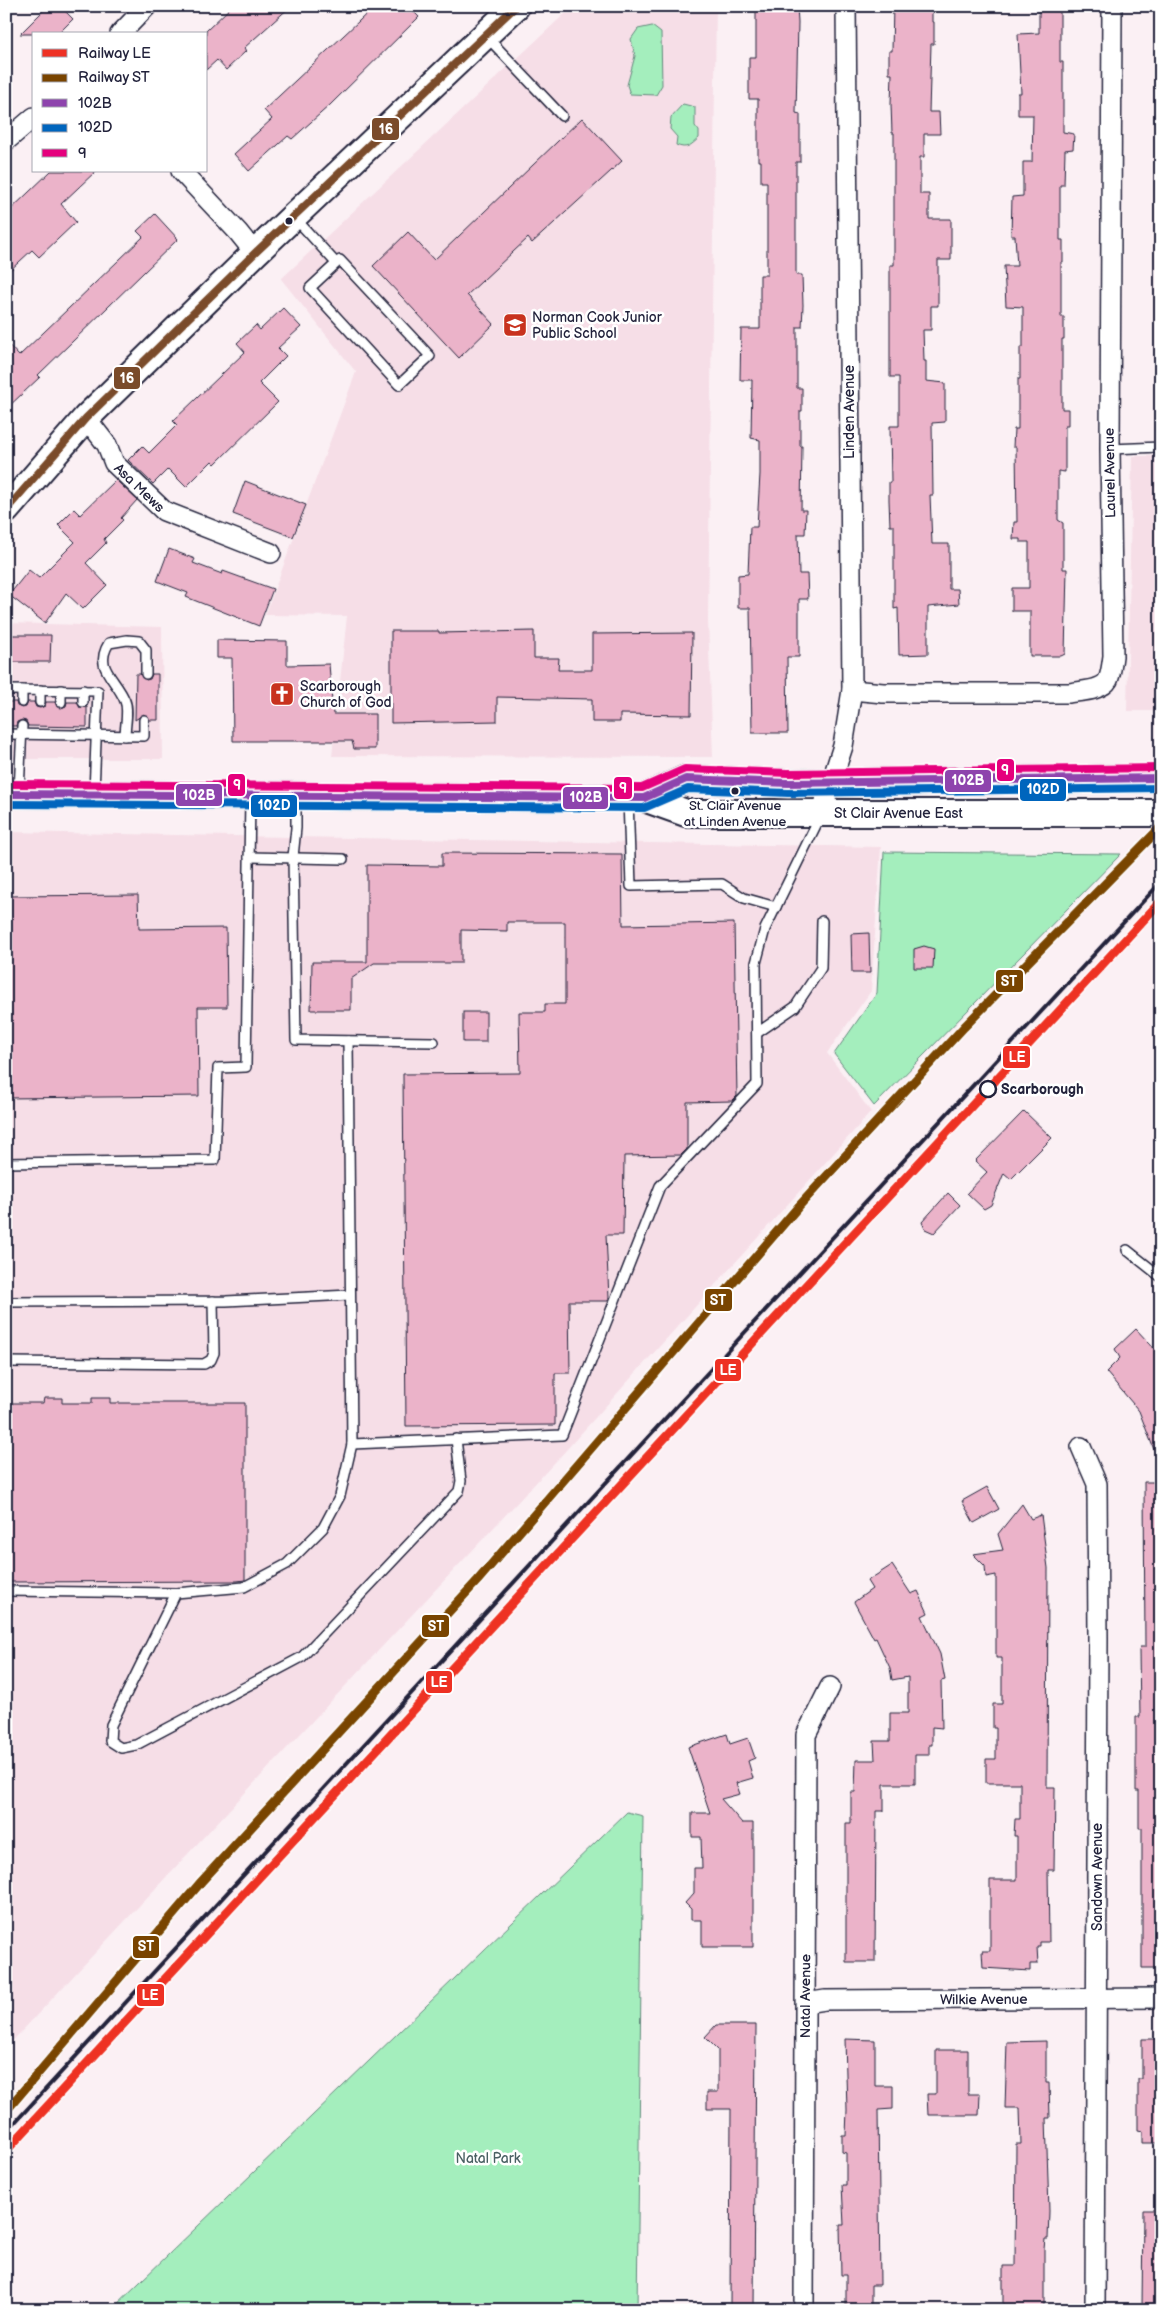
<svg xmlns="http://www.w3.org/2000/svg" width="1167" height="2316" font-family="'Balsamiq Sans',sans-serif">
	<rect width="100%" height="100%" fill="#fbf0f4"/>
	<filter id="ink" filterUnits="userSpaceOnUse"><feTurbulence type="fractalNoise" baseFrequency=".02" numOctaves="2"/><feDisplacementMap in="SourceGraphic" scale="10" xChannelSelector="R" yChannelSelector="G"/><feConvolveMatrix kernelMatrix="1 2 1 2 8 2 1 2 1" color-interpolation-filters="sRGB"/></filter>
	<g filter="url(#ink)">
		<g fill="#f6dee7">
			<path d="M573,6H716L708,620L713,757L332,756L347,616L265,615L356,372L281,279Z"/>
			<path d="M1132,456H1161V711H1127Z"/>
			<path d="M6,623L162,627L163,759H6Z"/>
			<path d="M6,832L881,847L871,991L827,1053L871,1112L558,1459L6,2048Z"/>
		</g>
		<g fill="#a4eebd" stroke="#63887c">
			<path d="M652,26L661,33L662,85L656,95L630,94L627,85L635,56L631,39L638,29Z"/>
			<path d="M683,104L695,107V126L699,131V138C691,145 687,150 676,145L677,137L670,129L671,117Z"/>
			<path d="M884,852L1121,854L874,1106L834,1054L877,993Z"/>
			<path d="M627,1812L643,1816L637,2310H111Z"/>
		</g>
		<g fill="#ebb3c9" stroke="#22223b">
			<path d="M48,6H60L73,19L58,34H20Z"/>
			<path d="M232,6H291L244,48L246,51L226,70L217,60L206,70V31Z"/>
			<path d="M375,6H408L419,17L330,105L292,139L288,136L249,171L234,154L272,119L264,110Z"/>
			<path d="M756,6H797L798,22L796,113L800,114V162H796V275H802L803,305L802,327H797V388H802V411H800V446H802L801,510H806L805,534H798L799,574H807L808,599H799V657H787L788,733H752L750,608H738V575L748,574L750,527H757L760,474V440L751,438L752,380H740L741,329H760V275H767V182H761V161H758V99H749V57H756Z"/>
			<path d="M893,6H932V22H934V44H931L929,112H939L940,134H924V157H920V194H929V219H951V260H938V306H931V330H923L924,361H926V381L945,383V422L932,423L933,495H930L932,544H949V589H958L959,604L928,607V654L899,655L898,608L894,609V526H890L889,500V482H891L890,426H899V377H890V265H894V133H892L891,104L892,74H889V51H892Z"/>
			<path d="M1039,6H1060V62H1063V132L1074,134L1073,149L1065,150L1064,185H1060V240H1063V262H1061V317H1064V339H1062V409H1068V426H1065V472L1058,471V520L1063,523V569H1067L1065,654L1061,656H1030V611H1012V588H1029V542H1020V539H1013L1014,522H1017L1016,447H1013L1014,429H1018V379H1020V347H1023V307L1006,306L1004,266H1017L1015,236H1011L1012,197L1023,196V162H1032L1033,115H1018V93H1021L1018,34L1039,33Z"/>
			<path d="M582,118L622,161L532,243L528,238L467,295L494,324L459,358L373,266L408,232L434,260Z"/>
			<path d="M51,171H96L61,204L76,222L39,257L32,250L6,274V214Z"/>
			<path d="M155,214L178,239L38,375L40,377L6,409V342L19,356L143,237L137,231Z"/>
			<path d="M283,308L301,327L278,348L286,356L259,383L278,402L215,464L212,461L186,487L168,469L153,484L128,460L142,446L149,453L177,425L173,421L245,352L237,343L256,325L260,330Z"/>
			<path d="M116,480L137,500L121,518L123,520L104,539L106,543L86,563L107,585L83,609L66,593L45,623L9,595L29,570L39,578L75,542L58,525L74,509L80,515Z"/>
			<path d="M245,481L306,505L293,537L233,514Z"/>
			<path d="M169,549L195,559L193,563L222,574L223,571L273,589L259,626L186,597L188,593L157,581Z"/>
			<path d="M391,631H439V633L534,631V658H559L558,670H592V634L692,633L691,715L620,714V722H592V699L497,697V721L391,723Z"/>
			<path d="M6,635H51L50,662H6Z"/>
			<path d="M217,640L287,641V665L329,664L333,714H375V749H354L352,741H233L232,658H217Z"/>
			<path d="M136,674H140L146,680L150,679L152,674H158V720H150L144,714L135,720Z"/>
			<path d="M6,702H16L17,706L22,708L26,707L28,702H34L36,707L40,708L45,706L46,702H55L57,707L61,708L66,706L67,702H77L80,708L87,707V727L28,726L26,721L22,720L17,722L16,726H6Z"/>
			<path d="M442,853L622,854L623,925L734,923L737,1096L732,1101L687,1102V1149L681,1155L624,1156L623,1235H606L609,1298L608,1301H569L570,1373H555V1425L406,1426L403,1074L520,1073L519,1012H545V1004H565V922H507V931L461,930V963H374L351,979V1010H311L312,962H367V865L442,866Z"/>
			<path d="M138,895L139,929L226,928L227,1007H198L199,1096L6,1098V896Z"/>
			<path d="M869,933L870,973H852L851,934Z"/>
			<path d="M924,946L934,949L933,968H914V949Z"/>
			<rect x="463" y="1012" width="23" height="30"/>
			<path d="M1024,1111L1052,1138L1011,1179L1004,1173L991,1205L984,1209L967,1193L987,1172L975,1161Z"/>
			<path d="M948,1193L960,1205L934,1233L925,1229L922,1222Z"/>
			<path d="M1136,1329L1161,1356L1160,1465L1139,1411L1106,1372L1120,1358L1115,1349Z"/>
			<path d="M44,1398H62V1403H92V1398H110V1403H245V1580L237,1581L6,1582V1403H43Z"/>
			<path d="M1144,1482H1161V1968H1142V1828H1139V1791H1136V1717H1140L1139,1651L1140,1647H1145Z"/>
			<path d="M987,1487L999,1509L974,1523L962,1501Z"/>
			<path d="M1022,1504L1031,1519L1041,1515L1048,1568L1047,1787H1055L1054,1870H1048L1049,1942H1040V1947H1037L1038,1964H1030V1971L983,1968L982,1951H990V1880H1017V1836H1014L1015,1819H1020V1783H986V1759H996V1728H993V1704H1002V1658H996V1575L986,1577L985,1566L973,1554L1003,1550L998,1534Z"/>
			<path d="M892,1565L911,1594L918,1591L928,1613L922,1616L940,1654L945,1680L941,1681L942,1728L932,1727V1745H929V1755H915V1784H884V1811H876L875,1962H846V1823H851V1792H855L856,1760H875L874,1741H890V1713H908V1677L892,1680L890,1668L876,1638L874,1639L854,1602L872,1589L867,1581Z"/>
			<path d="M727,1734L730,1744L748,1738L755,1758L748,1761L753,1778L736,1783L740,1794L721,1799L742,1823H753V1947H702V1920H691V1909L685,1903L694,1893V1868H702L701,1837H692V1813H710L688,1747Z"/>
			<path d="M716,2025H756L754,2310H730L731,2109H707V2092H718V2050L705,2037Z"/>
			<path d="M845,2039L875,2040V2086H893V2109L878,2110L880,2285H871V2310H846V2275H841L840,2225H844L842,2185H846V2153L842,2152V2135H846L847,2110Z"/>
			<path d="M1142,2039H1161V2143H1143V2131L1138,2130V2079H1142Z"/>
			<path d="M1046,2041V2083H1049L1050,2118H1046L1049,2211L1048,2239H1045L1044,2249V2310H1012V2305H1003V2266H1015L1016,2144H1021L1020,2108H1005L1007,2042Z"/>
			<path d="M936,2050H968V2094H980L979,2115H928L927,2094H936Z"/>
			<path d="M1143,2210H1161V2310H1142Z"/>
		</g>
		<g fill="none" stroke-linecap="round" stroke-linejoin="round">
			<defs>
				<g id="service">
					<path d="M487,37L562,116"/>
					<path d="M294,217L336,263"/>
					<path d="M340,260L430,356L399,385L310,288Z"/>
					<path d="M1110,449L1161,447"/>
					<path d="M6,690L98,691L94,793"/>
					<path d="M22,690V702"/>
					<path d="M40,690V702"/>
					<path d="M61,702V690"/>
					<path d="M83,702V690"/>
					<path d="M6,734L144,736V720"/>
					<path d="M125,736C125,726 129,710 125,701C116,678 93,668 109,643L127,640L139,641L146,650V674"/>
					<path d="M19,792L22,726"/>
					<path d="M296,798V828L293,857L296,1040L434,1042"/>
					<path d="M628,799L631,886L722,884L744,898L776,907"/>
					<path d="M249,857L343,859"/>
					<path d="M757,1033L795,1007L821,968L822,921"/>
					<path d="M348,1041L352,1444L562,1435L660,1186L757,1084L756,963L765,929L820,817"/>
					<path d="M6,1163L215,1160L218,1068L246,1067L250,798"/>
					<path d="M1127,1250L1161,1277"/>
					<path d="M6,1302L226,1301L350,1295"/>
					<path d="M6,1362L204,1364L211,1360L214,1353L213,1301"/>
					<path d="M352,1444L340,1496L323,1528L287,1564L244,1587L176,1593L111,1725L110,1741L121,1748L136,1745L302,1657L459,1491L461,1481L456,1439"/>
					<path d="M6,1591L176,1593"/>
				</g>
				<g id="minor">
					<path d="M120,34L147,6"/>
					<path d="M6,141L34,117"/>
					<path d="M181,171L238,232L255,253"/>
					<path id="s1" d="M86,418L107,445L114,463L164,511L271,553"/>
					<path d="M852,690L883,693H1069C1079,691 1102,691 1108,680C1111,674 1112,663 1113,656L1110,449L1112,6"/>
					<path d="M821,814L843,746L852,690L846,6"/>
					<path d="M1081,1447L1097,1484L1098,1638L1095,2310"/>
					<path id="s2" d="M806,2003L825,2000L1161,1998"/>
					<path id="s3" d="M804,2310L806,1735L830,1687"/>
				</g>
				<g id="secondary">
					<path d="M6,510L86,418L255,253L516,6"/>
					<path id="s4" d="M6,794L644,798L686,813H1156"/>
					<path d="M644,798L686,779L788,783L1161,778"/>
				</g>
			</defs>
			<use href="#service" stroke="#22223b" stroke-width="12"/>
			<use href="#minor" stroke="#22223b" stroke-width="22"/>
			<use href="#secondary" stroke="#22223b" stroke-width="30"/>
			<use href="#service" stroke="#fff" stroke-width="9"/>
			<use href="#minor" stroke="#fff" stroke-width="19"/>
			<use href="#secondary" stroke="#fff" stroke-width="26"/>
			<path stroke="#22223b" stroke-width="4" d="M6,2132L1161,882"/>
			<defs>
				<path id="bus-1" d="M6,794L644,798L686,779L788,783L1161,778"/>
				<path id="bus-2" d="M6,804L644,808L688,789L788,793L1161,788"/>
				<path id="bus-3" d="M6,784L642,788L685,769L788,773L1161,768"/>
				<path id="bus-4" d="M6,510L86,418L255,253L516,6"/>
			</defs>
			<use href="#bus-1" stroke="#fff" stroke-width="11"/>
			<use href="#bus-2" stroke="#fff" stroke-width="11"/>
			<use href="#bus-3" stroke="#fff" stroke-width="11"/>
			<use href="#bus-4" stroke="#fff" stroke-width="11"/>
			<use href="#bus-1" stroke="#8e44ad" stroke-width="8"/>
			<use href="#bus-2" stroke="#0065bd" stroke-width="8"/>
			<use href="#bus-3" stroke="#e5007d" stroke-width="8"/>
			<use href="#bus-4" stroke="#7a4b2a" stroke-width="8"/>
			<defs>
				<path id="rail-1" d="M6,2151L1161,901"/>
				<path id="rail-2" d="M6,2111L201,1882L478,1580L799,1206L964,1027L1161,827"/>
			</defs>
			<use href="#rail-1" stroke="#fff" stroke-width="12"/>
			<use href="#rail-2" stroke="#fff" stroke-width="12"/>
			<use href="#rail-1" stroke="#ee3124" stroke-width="9"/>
			<use href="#rail-2" stroke="#794400" stroke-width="9"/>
		</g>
	</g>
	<defs>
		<symbol id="school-square" viewBox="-11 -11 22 22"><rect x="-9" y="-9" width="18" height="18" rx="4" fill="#c8321e" stroke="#fff"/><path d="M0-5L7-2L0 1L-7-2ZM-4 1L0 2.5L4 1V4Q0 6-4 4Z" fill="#fff"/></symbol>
		<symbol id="church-square" viewBox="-11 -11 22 22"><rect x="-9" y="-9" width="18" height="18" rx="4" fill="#c8321e" stroke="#fff"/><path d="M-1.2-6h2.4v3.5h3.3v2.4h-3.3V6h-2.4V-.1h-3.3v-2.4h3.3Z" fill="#fff"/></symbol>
	</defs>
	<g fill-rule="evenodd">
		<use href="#school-square" x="501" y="311" width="28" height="28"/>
		<use href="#church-square" x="268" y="680" width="28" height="28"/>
	</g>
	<g fill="#22223b" stroke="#fff" stroke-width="2">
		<circle cx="289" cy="221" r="4.5"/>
		<circle cx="735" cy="791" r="4.5"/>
	</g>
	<circle fill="#fff" stroke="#22223b" stroke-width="2.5" cx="988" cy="1089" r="8"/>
	<g text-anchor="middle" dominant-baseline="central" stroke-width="5" stroke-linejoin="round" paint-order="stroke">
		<g font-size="13" fill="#22223b" stroke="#fff">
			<text x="735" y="806">St. Clair Avenue<tspan x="735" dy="16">at Linden Avenue</tspan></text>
		</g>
		<g font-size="14" fill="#22223b" stroke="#fff" text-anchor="start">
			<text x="532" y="317">Norman Cook Junior<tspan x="532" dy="16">Public School</tspan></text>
			<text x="300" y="686">Scarborough<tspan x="300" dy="16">Church of God</tspan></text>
		</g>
		<g font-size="14" fill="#22223b" stroke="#fff">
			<text transform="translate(849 412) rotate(-90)">Linden Avenue</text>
			<text transform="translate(1110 473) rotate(-91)">Laurel Avenue</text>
			<text stroke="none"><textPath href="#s1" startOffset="89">Asa Mews</textPath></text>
			<text stroke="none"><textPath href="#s4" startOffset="895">St Clair Avenue East</textPath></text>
			<text transform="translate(1097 1877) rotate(-90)">Sandown Avenue</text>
			<text stroke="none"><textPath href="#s3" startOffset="314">Natal Avenue</textPath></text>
			<text stroke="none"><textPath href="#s2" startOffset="178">Wilkie Avenue</textPath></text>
		</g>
		<g font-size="14" font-weight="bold" fill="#22223b" stroke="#fff" text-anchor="start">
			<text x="1001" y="1089">Scarborough</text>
		</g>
		<g font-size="14" fill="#495f62" stroke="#fff">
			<text x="488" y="2158">Natal Park</text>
		</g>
	</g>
	<g stroke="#fff" stroke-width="2">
		<rect x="371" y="117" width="29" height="24" rx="5" fill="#7a4b2a"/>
		<rect x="113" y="366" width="28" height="24" rx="5" fill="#7a4b2a"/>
		<rect x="996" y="758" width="19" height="24" rx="5" fill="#e5007d"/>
		<rect x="944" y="769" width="48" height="24" rx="5" fill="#8e44ad"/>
		<rect x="227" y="773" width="19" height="24" rx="5" fill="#e5007d"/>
		<rect x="613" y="776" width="20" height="24" rx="5" fill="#e5007d"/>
		<rect x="1019" y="778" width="48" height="24" rx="5" fill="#0065bd"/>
		<rect x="175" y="783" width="48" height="24" rx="5" fill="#8e44ad"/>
		<rect x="562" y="786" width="47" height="24" rx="5" fill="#8e44ad"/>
		<rect x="250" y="794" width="48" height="24" rx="5" fill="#0065bd"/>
		<rect x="995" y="969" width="29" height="24" rx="5" fill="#794400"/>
		<rect x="1002" y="1045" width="29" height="24" rx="5" fill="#ee3124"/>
		<rect x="704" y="1288" width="29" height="24" rx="5" fill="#794400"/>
		<rect x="714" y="1358" width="28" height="24" rx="5" fill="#ee3124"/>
		<rect x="421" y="1614" width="29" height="24" rx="5" fill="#794400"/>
		<rect x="425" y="1670" width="28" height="24" rx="5" fill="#ee3124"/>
		<rect x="132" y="1935" width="28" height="24" rx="5" fill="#794400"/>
		<rect x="136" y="1983" width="29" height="24" rx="5" fill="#ee3124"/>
	</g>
	<g font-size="14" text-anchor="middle" font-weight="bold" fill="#fff">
		<text x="386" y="134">16</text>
		<text x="127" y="383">16</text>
		<text x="1005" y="775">9</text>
		<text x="968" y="785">102B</text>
		<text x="237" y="790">9</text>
		<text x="623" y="793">9</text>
		<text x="1043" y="794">102D</text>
		<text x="199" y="800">102B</text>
		<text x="586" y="802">102B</text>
		<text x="274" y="810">102D</text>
		<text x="1009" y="986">ST</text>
		<text x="1017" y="1062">LE</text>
		<text x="718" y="1305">ST</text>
		<text x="728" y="1375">LE</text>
		<text x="436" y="1631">ST</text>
		<text x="439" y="1687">LE</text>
		<text x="146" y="1951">ST</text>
		<text x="150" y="2000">LE</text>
	</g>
	<rect width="1167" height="2316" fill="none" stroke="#fff" stroke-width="25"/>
	<rect x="12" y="12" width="1142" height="2291" fill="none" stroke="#22223b" stroke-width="2" filter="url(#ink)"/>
	<rect x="32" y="32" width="175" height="140" fill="#ffffff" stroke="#a7a7b1"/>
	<rect x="42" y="49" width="25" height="8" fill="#ee3124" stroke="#a7a7b1"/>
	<text x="78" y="58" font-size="15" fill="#22223b">Railway LE</text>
	<rect x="42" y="74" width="25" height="8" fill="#794400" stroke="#a7a7b1"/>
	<text x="78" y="82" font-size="15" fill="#22223b">Railway ST</text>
	<rect x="42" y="99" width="25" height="8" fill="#8e44ad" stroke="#a7a7b1"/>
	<text x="78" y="108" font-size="15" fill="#22223b">102B</text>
	<rect x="42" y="124" width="25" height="8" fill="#0065bd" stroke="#a7a7b1"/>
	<text x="78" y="132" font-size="15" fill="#22223b">102D</text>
	<rect x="42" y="149" width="25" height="8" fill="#e5007d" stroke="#a7a7b1"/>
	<text x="78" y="158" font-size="15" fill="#22223b">9</text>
</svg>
